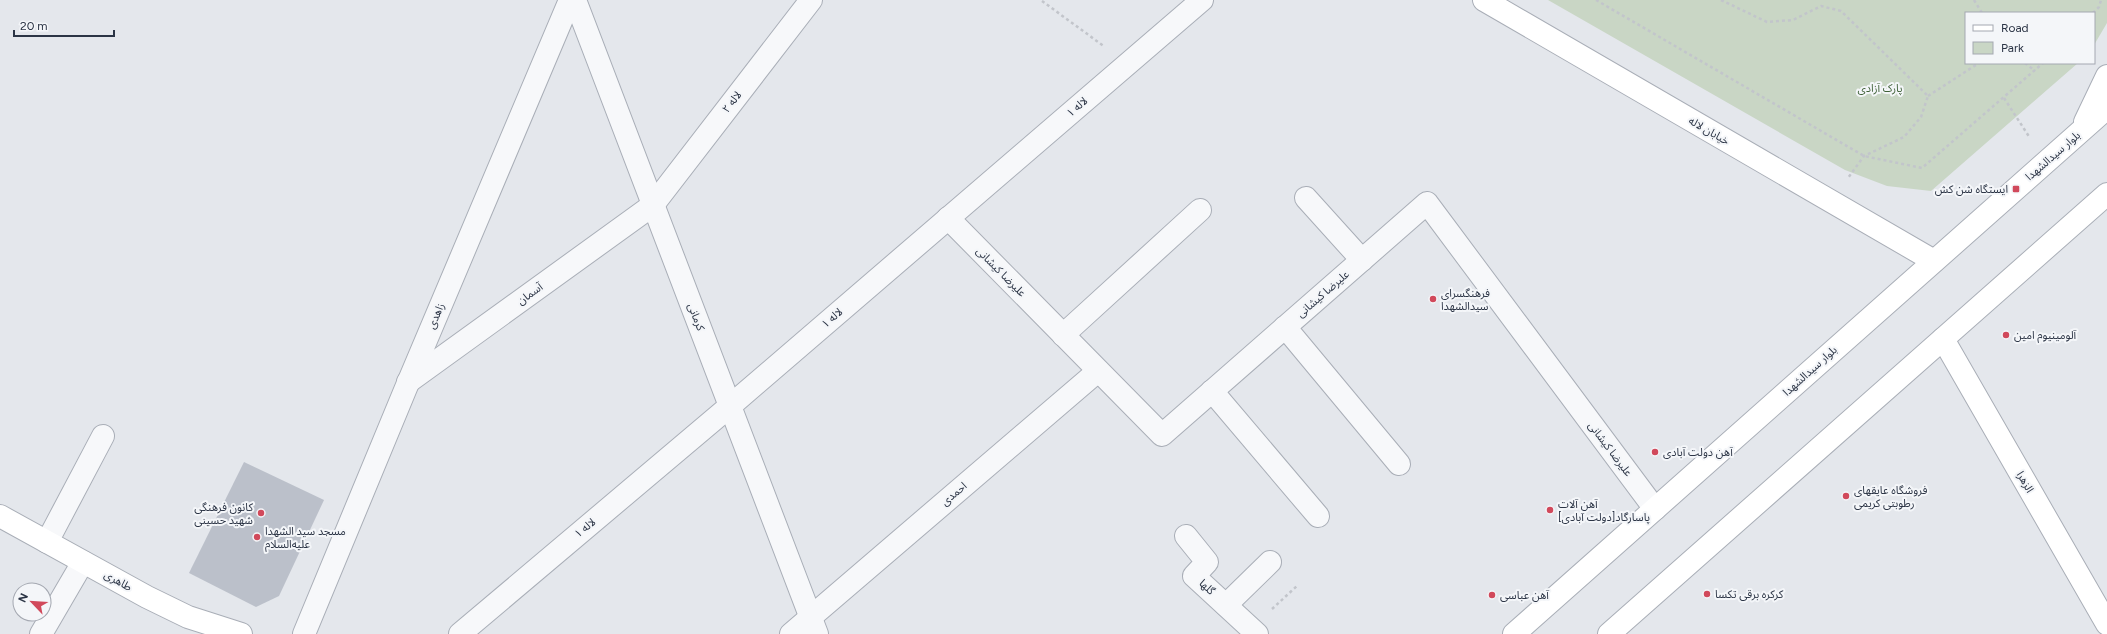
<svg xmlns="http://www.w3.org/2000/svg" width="2107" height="634" font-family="Figtree,'Noto Sans Arabic',sans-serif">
	<rect width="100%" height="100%" fill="#e4e7ec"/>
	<path fill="#c9d6c5" d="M1548,0H2107V23L2094,45V13H1966V63H2078L1931,191L1887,186L1845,170Z"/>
	<path fill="#bbc0ca" d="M244,462L324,500L279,596L256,607L189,573Z"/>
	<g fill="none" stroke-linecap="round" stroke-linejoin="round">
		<defs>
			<g id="street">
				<path d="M575,0L817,634"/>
				<path d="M1306,198L1362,260"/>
				<path d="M948,218L1162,435L1427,203L1655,509"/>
				<path d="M1285,327L1399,464"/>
				<path d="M1063,335L1200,210"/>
				<path d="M408,382L653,205L811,0"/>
				<path d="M1212,391L1318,516"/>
				<path d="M1186,536L1207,562L1194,576L1257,634"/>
				<path d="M47,542L103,436"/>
				<path d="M1226,605L1270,562"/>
				<path d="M41,634L83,562"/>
				<path d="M304,634L408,383L570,0"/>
				<path d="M460,634L730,406L1202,0"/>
				<path d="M791,634L1098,371"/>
			</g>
			<g id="secondary">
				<path d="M1484,0L1934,261"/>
				<path d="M2085,122L2107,76"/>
				<path d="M1943,339L2107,624"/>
				<path d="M0,516L147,597L188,617L241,634"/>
				<path d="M1514,634L2107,108"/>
				<path d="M1609,634L2107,194"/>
			</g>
		</defs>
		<use href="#street" stroke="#a9aeb7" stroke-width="24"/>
		<use href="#secondary" stroke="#a9aeb7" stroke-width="24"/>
		<g stroke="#c2c5cb" stroke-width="2.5" stroke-dasharray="3 3" stroke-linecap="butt">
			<path d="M1596,0L1864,156L1922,168L2043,63"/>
			<path d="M1721,0L1767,22L1793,20L1821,6L1841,11L1928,96L1921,117L1904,137L1864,156L1848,178"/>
			<path d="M1974,0L1982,13"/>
			<path d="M1042,1L1105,47"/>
			<path d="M2093,13L2099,7L2101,0"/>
			<path d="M2025,63L2035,71"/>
			<path d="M1928,96L1979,63"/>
			<path d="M2004,98L2030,138"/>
			<path d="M1272,609L1298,585"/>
		</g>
		<use href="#street" stroke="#f7f8fa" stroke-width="22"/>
		<use href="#secondary" stroke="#fff" stroke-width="22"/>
	</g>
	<g fill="#d1495b" stroke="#f4f6f9" stroke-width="1.5">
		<rect x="2012" y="185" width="8" height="8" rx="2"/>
		<circle cx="1433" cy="299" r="4"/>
		<circle cx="2006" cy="335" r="4"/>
		<circle cx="1655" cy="452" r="4"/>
		<circle cx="1846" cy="496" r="4"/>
		<circle cx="1550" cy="510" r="4"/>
		<circle cx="261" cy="513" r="4"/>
		<circle cx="257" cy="537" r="4"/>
		<circle cx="1707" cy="594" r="4"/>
		<circle cx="1492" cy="595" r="4"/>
	</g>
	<g text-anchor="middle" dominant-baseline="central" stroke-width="4" stroke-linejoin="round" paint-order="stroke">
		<g font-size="11" fill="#3f6138" stroke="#f4f6f9">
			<text x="1880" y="88">پارک آزادی</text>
		</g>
		<g font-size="11" fill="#2b3445" stroke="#f4f6f9">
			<text transform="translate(732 102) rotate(-52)">لاله ۲</text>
			<text transform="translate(1077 107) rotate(-41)">لاله ۱</text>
			<text transform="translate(1709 131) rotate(30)">خیابان لاله</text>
			<text transform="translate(2053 156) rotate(-41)">بلوار سیدالشهدا</text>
			<text transform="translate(1001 272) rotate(45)">علیرضا کیشانی</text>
			<text transform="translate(530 294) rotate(-36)">آسمان</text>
			<text transform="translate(1323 294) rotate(-41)">علیرضا کیشانی</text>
			<text transform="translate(436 316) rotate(-67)">زاهدی</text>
			<text transform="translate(696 317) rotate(69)">کرمانی</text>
			<text transform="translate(832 318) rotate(-41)">لاله ۱</text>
			<text transform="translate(1810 371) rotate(-42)">بلوار سیدالشهدا</text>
			<text transform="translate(1610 449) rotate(53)">علیرضا کیشانی</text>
			<text transform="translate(2025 482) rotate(60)">الزهرا</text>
			<text transform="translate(954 494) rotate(-40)">احمدی</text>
			<text transform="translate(585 528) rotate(-40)">لاله ۱</text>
			<text transform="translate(118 581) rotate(29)">طاهری</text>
			<text transform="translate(1207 587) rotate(43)">گلها</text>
		</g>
		<g font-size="11" fill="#2b3445" stroke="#f4f6f9" text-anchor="start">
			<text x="2008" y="189" text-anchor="end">ایستگاه شن کش</text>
			<text x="1441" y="293">فرهنگسرای<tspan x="1441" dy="13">سیدالشهدا</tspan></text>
			<text x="2014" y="335">آلومینیوم امین</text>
			<text x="1663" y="452">آهن دولت آبادی</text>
			<text x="1854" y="490">فروشگاه عایقهای<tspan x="1854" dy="13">رطوبتی کریمی</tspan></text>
			<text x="1558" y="504">آهن آلات<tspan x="1558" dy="13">پاسارگاد[دولت آبادی]</tspan></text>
			<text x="253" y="507" text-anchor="end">کانون فرهنگی<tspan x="253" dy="13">شهید حسینی</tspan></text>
			<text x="265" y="531">مسجد سید الشهدا<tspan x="265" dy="13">علیه‌السلام</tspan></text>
			<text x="1715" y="594">کرکره برقی تکسا</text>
			<text x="1500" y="595">آهن عباسی</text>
		</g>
	</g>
	<rect x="1965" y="12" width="130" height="52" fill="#f4f6f9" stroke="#a4a8b1"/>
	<rect x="1973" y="25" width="20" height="6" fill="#ffffff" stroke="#a4a8b1"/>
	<text x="2001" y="32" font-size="12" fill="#2b3445">Road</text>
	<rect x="1973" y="42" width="20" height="12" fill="#c9d6c5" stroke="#a4a8b1"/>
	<text x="2001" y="52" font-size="12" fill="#2b3445">Park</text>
	<g transform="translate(32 602) rotate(295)"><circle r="19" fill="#f4f6f9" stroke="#a4a8b1"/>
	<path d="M0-3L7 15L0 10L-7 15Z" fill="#d1495b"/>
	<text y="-6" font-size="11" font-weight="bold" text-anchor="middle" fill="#2b3445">N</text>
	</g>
	<path d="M14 30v6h100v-6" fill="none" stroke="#2b3445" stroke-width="2"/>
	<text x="20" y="30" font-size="12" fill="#2b3445" stroke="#f4f6f9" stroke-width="3" paint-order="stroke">20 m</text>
</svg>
